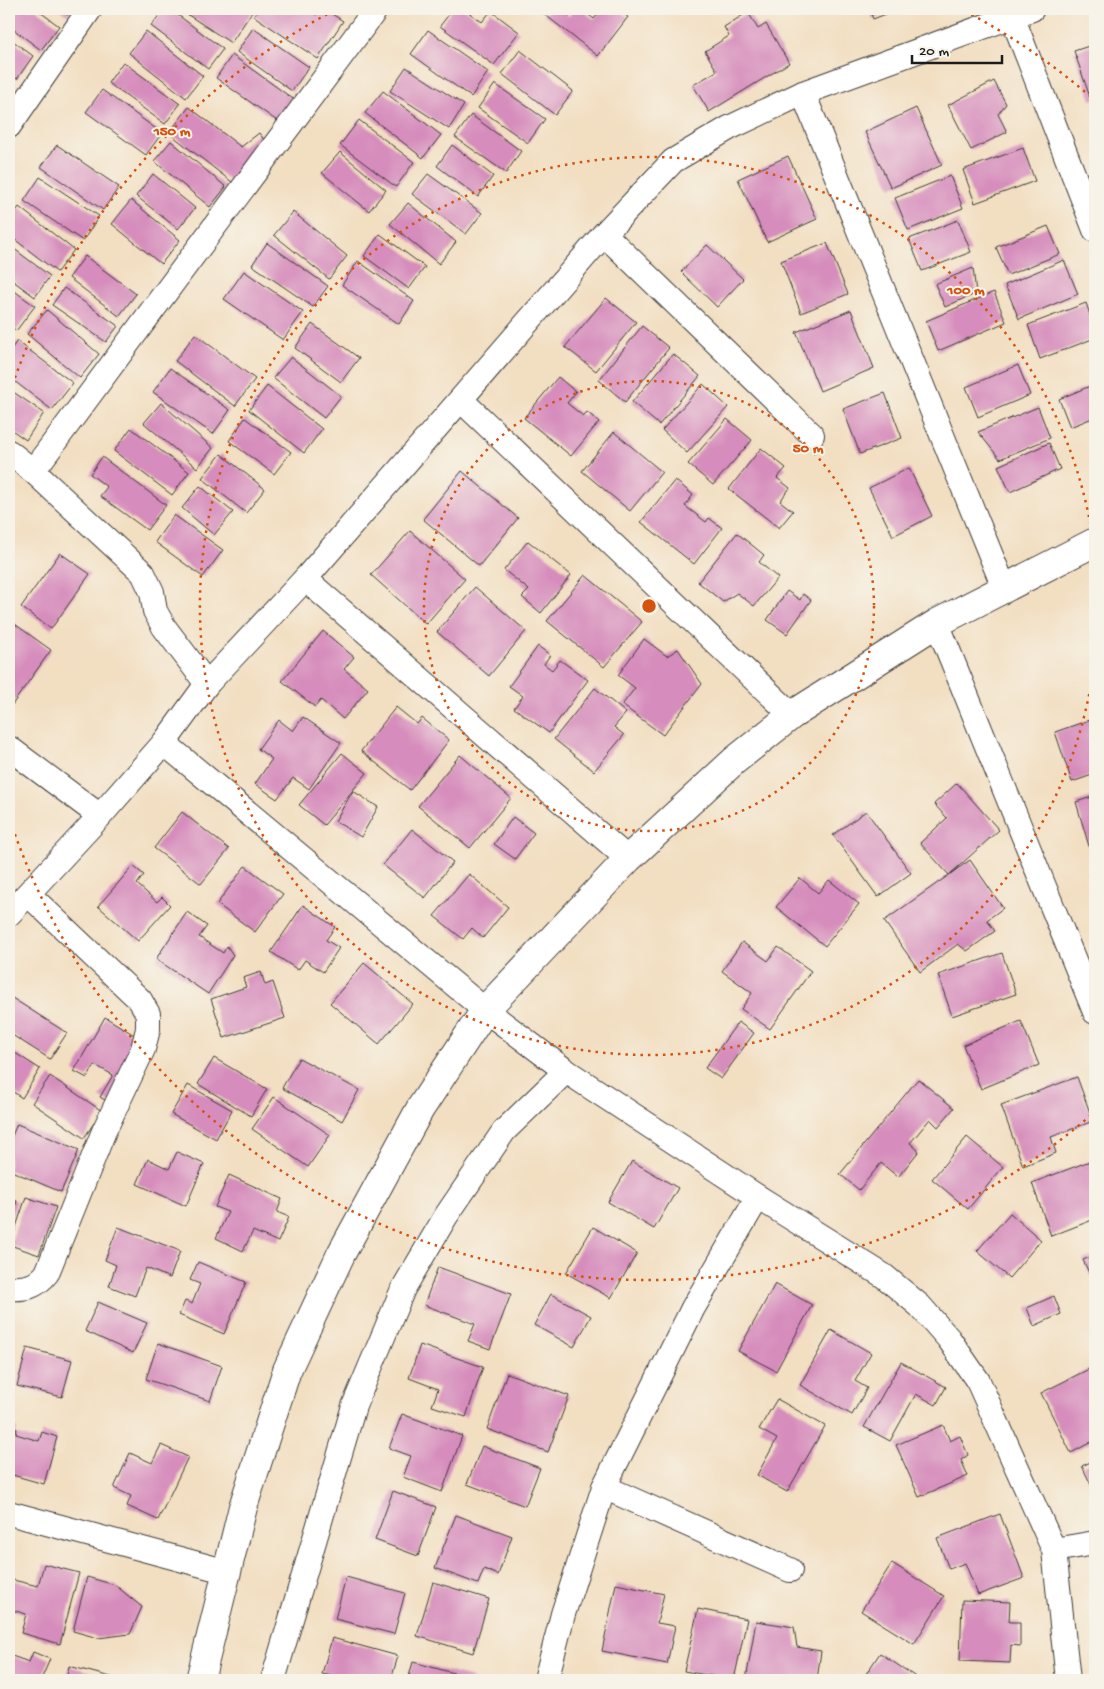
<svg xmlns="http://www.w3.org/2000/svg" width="1104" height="1689" font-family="'Gochi Hand',sans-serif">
	<rect width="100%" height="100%" fill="#f7f3e8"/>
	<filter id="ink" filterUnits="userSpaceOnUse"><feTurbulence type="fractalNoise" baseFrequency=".02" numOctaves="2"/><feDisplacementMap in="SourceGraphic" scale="10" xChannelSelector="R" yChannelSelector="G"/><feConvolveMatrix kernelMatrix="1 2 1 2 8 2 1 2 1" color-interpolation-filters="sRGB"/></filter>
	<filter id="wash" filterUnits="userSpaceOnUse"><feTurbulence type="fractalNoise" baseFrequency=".0096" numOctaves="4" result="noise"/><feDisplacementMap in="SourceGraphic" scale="20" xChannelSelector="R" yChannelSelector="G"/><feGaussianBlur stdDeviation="1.12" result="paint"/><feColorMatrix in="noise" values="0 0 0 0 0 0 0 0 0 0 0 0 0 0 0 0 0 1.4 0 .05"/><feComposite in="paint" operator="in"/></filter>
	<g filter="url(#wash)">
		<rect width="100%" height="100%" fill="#f2dec1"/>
		<g id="blocks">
			<g fill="#d68cbc">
				<path d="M9,9H36L59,26L41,50L9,26Z"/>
				<path d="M58,9H71L68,15Z"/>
				<path d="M164,9H170L223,49L208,69L151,26Z"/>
				<path d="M179,9H254L231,43Z"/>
				<path d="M259,9H307L316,15L320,9H324L343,21L318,59L254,16Z"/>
				<path d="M453,9H464L482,22L491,11L519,32L494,65L440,26Z"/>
				<path d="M551,9H560L569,16L574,9H581L594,19L602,9H617L628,17L598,56L544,14Z"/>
				<path d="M869,9H899L873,19Z"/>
				<path d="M916,9H929L919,14Z"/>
				<path d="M748,12L758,29L766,24L789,63L709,112L693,85L717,71L705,51L729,36L724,27Z"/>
				<path d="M253,28L309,67L292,91L237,52Z"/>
				<path d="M428,30L488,72L471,97L411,54Z"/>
				<path d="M146,31L203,76L186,98L129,53Z"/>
				<path d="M9,38L33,56L17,79L9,73Z"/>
				<path d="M1095,44V99L1091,100L1074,51Z"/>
				<path d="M520,50L573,91L555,115L502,74Z"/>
				<path d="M232,55L296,101L280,123L216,78Z"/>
				<path d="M123,62L180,104L165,124L108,83Z"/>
				<path d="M406,67L464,105L449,129L390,91Z"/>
				<path d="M994,81L1006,104L998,114L1007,132L971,150L948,105Z"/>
				<path d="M9,82L16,87L9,96Z"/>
				<path d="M495,84L545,119L528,143L478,108Z"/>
				<path d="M102,90L162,133L146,155L86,112Z"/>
				<path d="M383,91L441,135L423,158L365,113Z"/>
				<path d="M189,107L241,147L259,133L268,145L237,186L169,133Z"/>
				<path d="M916,108L942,165L891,188L865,132Z"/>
				<path d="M471,115L521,151L506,173L455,137Z"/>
				<path d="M359,120L414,162L396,187L340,145Z"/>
				<path d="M171,141L226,187L210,207L154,161Z"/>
				<path d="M57,145L119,187L103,210L41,167Z"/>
				<path d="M452,145L493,176L478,197L437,166Z"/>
				<path d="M1023,148L1035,181L975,203L963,170Z"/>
				<path d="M340,152L386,190L369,211L322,173Z"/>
				<path d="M788,156L817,219L767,242L738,179Z"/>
				<path d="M153,174L195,208L178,229L136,196Z"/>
				<path d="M428,174L482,213L466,234L412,194Z"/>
				<path d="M950,176L963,208L908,230L895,198Z"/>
				<path d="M40,177L99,216L83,241L24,201Z"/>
				<path d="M131,200L180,240L161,264L112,224Z"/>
				<path d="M408,203L456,242L439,264L390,224Z"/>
				<path d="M19,207L74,250L57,272L9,235V220Z"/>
				<path d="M293,212L347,256L329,279L274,235Z"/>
				<path d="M958,220L971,252L922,271L909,239Z"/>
				<path d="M1048,226L1060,254L1008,275L996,247Z"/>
				<path d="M380,234L425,267L409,289L364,256Z"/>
				<path d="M267,243L328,286L313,307L252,265Z"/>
				<path d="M827,243L848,294L801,313L781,261Z"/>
				<path d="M9,245L50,276L35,297L9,278Z"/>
				<path d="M707,245L743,279L717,307L681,272Z"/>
				<path d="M85,256L136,294L119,316L69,278Z"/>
				<path d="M1064,260L1078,294L1019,319L1005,285Z"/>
				<path d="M358,261L414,301L399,324L342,285Z"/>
				<path d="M973,268L976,293L945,307L935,284Z"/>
				<path d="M244,271L303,312L283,340L224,299Z"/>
				<path d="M9,287L35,306L16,331L9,325Z"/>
				<path d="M64,288L118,326L106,342L52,305Z"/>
				<path d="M994,292L1006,322L938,351L926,321Z"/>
				<path d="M606,298L636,322L596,371L565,347Z"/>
				<path d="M1086,303L1095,329V338L1040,359L1028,325Z"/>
				<path d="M47,310L99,354L80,378L27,334Z"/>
				<path d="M851,310L874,368L820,391L796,332Z"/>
				<path d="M312,324L359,358L341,382L295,348Z"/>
				<path d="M642,326L669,348L625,402L599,380Z"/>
				<path d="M195,334L255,379L235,406L175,361Z"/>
				<path d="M17,341L73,383L52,410L9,377V352Z"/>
				<path d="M673,354L700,376L659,425L632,402Z"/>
				<path d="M291,357L341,396L324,418L273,378Z"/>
				<path d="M1018,365L1030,395L978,417L966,387Z"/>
				<path d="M170,368L230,410L213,434L153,392Z"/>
				<path d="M558,377L576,392L567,403L583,416L587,412L599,422L571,456L524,418Z"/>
				<path d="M703,384L728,407L687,453L662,430Z"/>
				<path d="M1095,384V417L1070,427L1059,399Z"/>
				<path d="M267,386L322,429L304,453L249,410Z"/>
				<path d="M9,389L44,413L26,440L9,428Z"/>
				<path d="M885,393L902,438L860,454L843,409Z"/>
				<path d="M161,403L213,448L197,468L144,423Z"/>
				<path d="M1038,407L1050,438L1000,459L978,432Z"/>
				<path d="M245,418L291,452L274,474L229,441Z"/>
				<path d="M727,419L752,440L713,485L688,464Z"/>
				<path d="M131,428L189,472L172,495L114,451Z"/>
				<path d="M614,432L662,472L630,511L582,471Z"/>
				<path d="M1049,443L1060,469L1010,492L998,466Z"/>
				<path d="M761,448L786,468L777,478L790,488L780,501L793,511L779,528L729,489Z"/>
				<path d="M221,454L265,489L246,513L202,478Z"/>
				<path d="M102,457L166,505L147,530L100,496L107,487L90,474Z"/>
				<path d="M909,468L932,516L893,536L869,488Z"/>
				<path d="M462,471L518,518L479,566L423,519Z"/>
				<path d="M675,480L693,495L685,506L706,522L709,518L722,528L694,564L641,522Z"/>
				<path d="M200,486L233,512L214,535L182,508Z"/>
				<path d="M174,515L223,550L203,577L155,542Z"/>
				<path d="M410,531L465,579L426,624L371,575Z"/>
				<path d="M737,533L764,555L759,562L778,578L754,606L737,593L723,602L698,582Z"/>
				<path d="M528,541L571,575L541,613L522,597L529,590L504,570Z"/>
				<path d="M60,553L90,574L51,629L21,607Z"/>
				<path d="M585,575L642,622L604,667L547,621Z"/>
				<path d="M475,587L526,631L489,676L437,632Z"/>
				<path d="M787,591L800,600L803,594L811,600L787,634L767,620Z"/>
				<path d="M12,622L51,650L12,705L9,703V627Z"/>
				<path d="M323,631L354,657L344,669L368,689L343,719L321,700L315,707L282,681Z"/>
				<path d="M644,639L667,656L678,649L702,684L663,735L622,705L635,688L618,675Z"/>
				<path d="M538,646L550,655L544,664L552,670L560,660L588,680L549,733L514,708L523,696L509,686Z"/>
				<path d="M595,688L626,713L614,727L624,735L594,771L554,739Z"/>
				<path d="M396,707L417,724L422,718L449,740L410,790L361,751Z"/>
				<path d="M303,717L341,743L309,789L293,778L277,799L255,784L272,759L258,749L279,720L293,731Z"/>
				<path d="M1095,718V774L1072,782L1055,732Z"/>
				<path d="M342,753L367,773L324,825L299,805Z"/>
				<path d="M460,755L511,798L470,848L418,806Z"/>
				<path d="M957,783L999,830L949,875L920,843L947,818L934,804Z"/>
				<path d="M353,791L378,807L361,837L335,821Z"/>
				<path d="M1095,796V851L1091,853L1076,802Z"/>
				<path d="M866,811L911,873L878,897L833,835Z"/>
				<path d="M182,812L229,849L201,884L154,848Z"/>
				<path d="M513,817L534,833L515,859L494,844Z"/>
				<path d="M412,829L453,862L425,898L383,865Z"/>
				<path d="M970,860L1003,908L987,920L995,931L967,951L958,944L920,972L884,921Z"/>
				<path d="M133,866L144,875L137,884L157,902L162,897L170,905L138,941L98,906Z"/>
				<path d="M245,866L283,894L255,932L217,904Z"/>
				<path d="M1095,872V890L1089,874Z"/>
				<path d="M469,874L508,907L483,938L472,928L463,939L434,916Z"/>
				<path d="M800,878L818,893L829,880L859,904L825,946L776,907Z"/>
				<path d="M303,905L335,927L326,940L339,948L323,972L305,960L298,970L271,952Z"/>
				<path d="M187,912L207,926L199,937L223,953L227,946L233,955L208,994L156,959Z"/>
				<path d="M742,942L768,961L778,947L811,971L770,1029L741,1009L752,993L722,971Z"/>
				<path d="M1002,953L1016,994L952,1016L938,975Z"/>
				<path d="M364,963L413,1004L379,1044L330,1003Z"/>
				<path d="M261,972L265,985L273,982L285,1018L224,1038L211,999L246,987L243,978Z"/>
				<path d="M9,996L67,1033L50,1059L9,1033Z"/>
				<path d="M105,1017L149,1044L113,1105L100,1097L113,1075L95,1065L87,1078L74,1071Z"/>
				<path d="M1021,1021L1039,1065L981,1089L963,1045Z"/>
				<path d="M738,1022L754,1033L721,1079L705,1068Z"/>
				<path d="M9,1049L40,1069L22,1098L9,1089Z"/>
				<path d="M214,1058L267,1089L251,1116L198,1084Z"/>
				<path d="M299,1058L359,1090L342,1121L282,1088Z"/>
				<path d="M50,1076L102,1111L84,1138L32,1103Z"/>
				<path d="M1077,1077L1093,1121L1051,1137L1056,1153L1023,1166L1001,1105Z"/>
				<path d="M918,1079L954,1108L938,1127L930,1119L910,1143L919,1151L898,1177L881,1163L859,1190L840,1174Z"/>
				<path d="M188,1085L232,1110L216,1139L171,1114Z"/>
				<path d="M274,1097L330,1135L308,1167L252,1129Z"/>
				<path d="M17,1124L79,1150L61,1192L9,1170V1143Z"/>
				<path d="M967,1137L1003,1167L968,1209L932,1179Z"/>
				<path d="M177,1152L204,1164L186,1206L137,1184L148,1159L169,1169Z"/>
				<path d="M1095,1159V1219L1051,1236L1032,1183Z"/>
				<path d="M632,1161L678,1188L654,1229L608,1202Z"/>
				<path d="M229,1175L282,1199L277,1212L289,1217L278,1242L253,1231L243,1251L216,1238L228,1212L215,1207Z"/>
				<path d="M26,1197L56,1207L39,1255L10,1245Z"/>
				<path d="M9,1198L17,1201L9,1225Z"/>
				<path d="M1010,1213L1041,1240L1009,1278L977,1251Z"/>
				<path d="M118,1227L180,1251L170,1278L146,1268L135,1296L109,1286L116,1265L105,1260Z"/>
				<path d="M593,1227L637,1253L611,1298L566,1273Z"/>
				<path d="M1095,1255V1275L1091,1277L1083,1260Z"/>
				<path d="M198,1262L246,1282L224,1334L179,1315L185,1301L192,1304L200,1284L190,1280Z"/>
				<path d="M438,1267L511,1294L490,1349L468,1341L475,1324L424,1305Z"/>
				<path d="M775,1284L812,1305L776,1371L738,1351Z"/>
				<path d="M551,1294L591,1316L574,1347L534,1325Z"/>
				<path d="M1054,1296L1061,1314L1034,1326L1027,1308Z"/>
				<path d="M98,1302L147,1323L133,1353L85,1331Z"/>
				<path d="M831,1330L871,1353L855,1381L867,1388L852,1415L800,1385Z"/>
				<path d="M158,1343L222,1366L210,1401L146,1379Z"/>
				<path d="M420,1345L483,1367L466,1417L432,1406L438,1389L409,1378Z"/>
				<path d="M27,1348L72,1360L62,1397L17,1386Z"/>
				<path d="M901,1362L946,1387L936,1405L916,1394L890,1441L864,1427Z"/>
				<path d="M1095,1366V1440L1071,1453L1041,1393Z"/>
				<path d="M507,1373L569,1396L548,1452L487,1429Z"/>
				<path d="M777,1399L825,1426L787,1492L757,1475L777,1439L759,1429Z"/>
				<path d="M402,1414L462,1436L442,1492L403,1477L411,1456L389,1448Z"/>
				<path d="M943,1425L950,1441L960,1436L968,1455L961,1460L968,1476L919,1497L896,1445Z"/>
				<path d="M9,1426L17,1429L16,1434L39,1441L42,1432L57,1437L44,1484L9,1474Z"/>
				<path d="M161,1445L188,1457L158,1520L127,1506L131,1496L114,1488L130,1453L152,1463Z"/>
				<path d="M482,1446L540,1468L525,1506L467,1484Z"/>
				<path d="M1095,1460V1493L1082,1466Z"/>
				<path d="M393,1491L436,1507L418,1556L375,1540Z"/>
				<path d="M1000,1514L1024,1578L978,1595L965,1563L949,1569L937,1538Z"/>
				<path d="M456,1515L512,1536L498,1575L484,1569L478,1584L435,1568Z"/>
				<path d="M892,1563L944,1596L914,1644L861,1611Z"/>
				<path d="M44,1564L79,1573L60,1644L21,1633L26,1614L9,1609V1579L38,1586Z"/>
				<path d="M87,1577L115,1585L142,1607L130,1634L98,1638L73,1631Z"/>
				<path d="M346,1577L405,1593L394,1634L335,1619Z"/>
				<path d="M433,1582L489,1599L473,1653L417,1636Z"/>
				<path d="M616,1584L664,1594L657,1623L675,1626L667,1664L602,1651Z"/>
				<path d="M962,1600L1010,1602L1009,1622H1020V1646L1011,1645L1010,1663L960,1661Z"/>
				<path d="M698,1609L747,1619L734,1680L684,1671Z"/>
				<path d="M756,1621L794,1627L797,1647L821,1651L817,1680H746Z"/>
				<path d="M332,1638L398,1656L391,1680H346L322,1674Z"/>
				<path d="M33,1652L50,1659L41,1680H9V1655L29,1662Z"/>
				<path d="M880,1653L920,1680H862Z"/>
				<path d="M413,1662L472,1678L471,1680H408Z"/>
				<path d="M69,1666L122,1680H66Z"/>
			</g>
		</g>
	</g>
	<g filter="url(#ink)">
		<use href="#blocks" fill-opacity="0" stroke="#3c3935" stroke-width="1"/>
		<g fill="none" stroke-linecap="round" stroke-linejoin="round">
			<defs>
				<g id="minor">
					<path d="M1012,16L1095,230"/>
					<path d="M803,93L1005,590"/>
					<path d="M9,126L90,9"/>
					<path d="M604,234L812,435"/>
					<path d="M461,400L792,715"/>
					<path d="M9,452L33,471L143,573L152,592L155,611L164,627L207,684"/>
					<path d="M33,471L376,9"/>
					<path d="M305,579L628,859"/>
					<path d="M937,623L1095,1012"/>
					<path d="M164,743L485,1010L566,1071L758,1197L884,1276L920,1306L949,1339L978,1381L1054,1550L1068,1680"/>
					<path d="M9,748L100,816"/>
					<path d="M9,914L100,816L164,743L207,684L305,579L604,234L673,161L729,128L803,93L1032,9"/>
					<path d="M9,1288C26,1289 36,1287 47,1273L104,1131L143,1049L148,1029V1014L140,1000L28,894"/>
					<path d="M604,1487L790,1570"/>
					<path d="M9,1513L228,1572"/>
					<path d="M1054,1550L1095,1543"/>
					<path d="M273,1680L354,1406L403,1289L446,1216L504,1131L566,1071"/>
					<path d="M546,1680L563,1614L604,1487L693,1308L758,1197"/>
				</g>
				<path id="tertiary" d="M200,1680L243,1507L287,1370L341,1254L420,1109L485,1010L628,859L734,761L792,715L937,623L1095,542"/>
			</defs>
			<use href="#minor" stroke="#3c3935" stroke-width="26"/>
			<use href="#tertiary" stroke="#3c3935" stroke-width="30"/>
			<use href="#minor" stroke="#fff" stroke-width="24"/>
			<use href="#tertiary" stroke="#fff" stroke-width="28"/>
		</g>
	</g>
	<g fill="none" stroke="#d4530e" stroke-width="2.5" stroke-dasharray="2.5 5">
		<circle cx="649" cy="606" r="225"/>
		<path d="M1095 657A449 449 0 1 1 1095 555"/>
		<path d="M1091 1115A674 674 0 0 1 10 820M10 392A674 674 0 0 1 333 11M965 11A674 674 0 0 1 1091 97"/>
	</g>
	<circle cx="649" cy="606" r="8" fill="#d4530e" stroke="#f7f3e8" stroke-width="2.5"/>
	<g font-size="15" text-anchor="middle" font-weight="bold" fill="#d4530e" stroke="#f7f3e8" stroke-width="4" stroke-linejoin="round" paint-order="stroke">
		<text x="172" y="135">150 m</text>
		<text x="966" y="294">100 m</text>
		<text x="808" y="452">50 m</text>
	</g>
	<rect width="1104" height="1689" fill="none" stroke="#f7f3e8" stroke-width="30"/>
	<path d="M912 55v8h90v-8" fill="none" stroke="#1c1c1c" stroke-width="2.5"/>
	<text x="919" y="55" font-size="15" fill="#1c1c1c" stroke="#f7f3e8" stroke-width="4" paint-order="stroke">20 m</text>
</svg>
